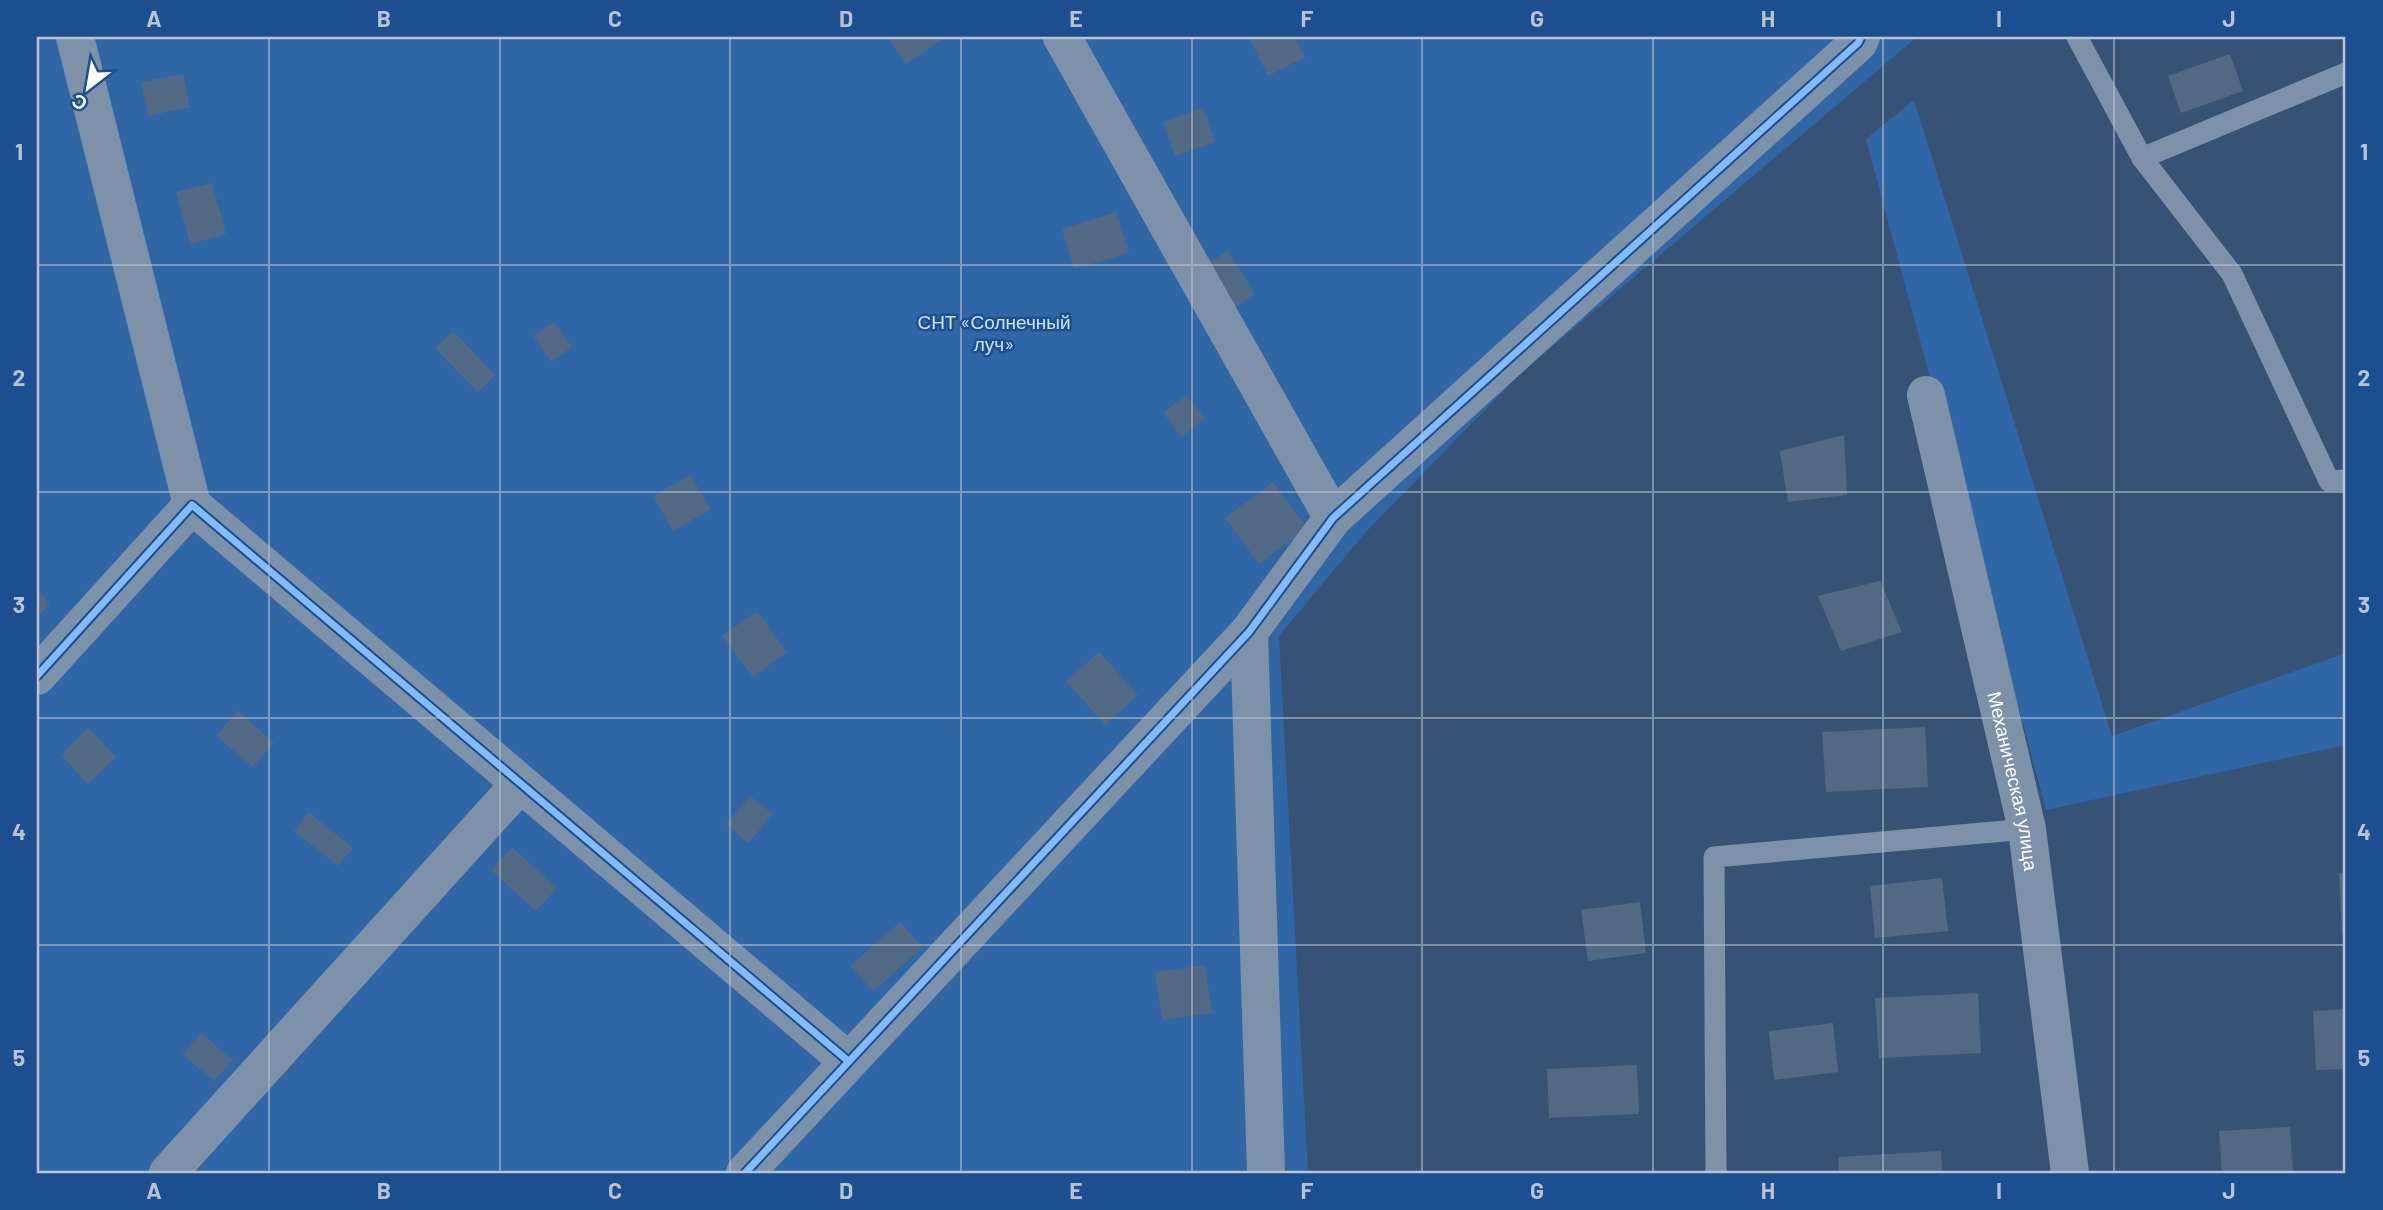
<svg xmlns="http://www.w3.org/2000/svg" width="2383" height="1210" font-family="Barlow,sans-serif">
	<rect width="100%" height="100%" fill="#365274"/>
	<g fill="#2f66a5">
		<path d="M37,37H1917L1520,374L1365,533L1279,636L1308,1173H37Z"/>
		<path d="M1914,100L2112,736L2346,653V745L2046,810L1866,139Z"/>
	</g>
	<g fill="#526984">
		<path d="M888,37H945L906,64Z"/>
		<path d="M1249,37H1295L1305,57L1268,76Z"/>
		<path d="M2230,54L2243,91L2181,113L2168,76Z"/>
		<path d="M183,74L190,107L148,116L141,82Z"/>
		<path d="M1203,108L1215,142L1175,156L1163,122Z"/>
		<path d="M212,183L226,234L190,244L176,192Z"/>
		<path d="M1116,212L1129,253L1074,269L1062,229Z"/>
		<path d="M1228,251L1255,294L1232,309L1205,265Z"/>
		<path d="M554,322L572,347L551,362L533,336Z"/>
		<path d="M453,331L495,375L478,392L435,348Z"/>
		<path d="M1186,395L1205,418L1182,437L1163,413Z"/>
		<path d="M1844,435L1847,495L1788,502L1780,451Z"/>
		<path d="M690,475L711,509L673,531L653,496Z"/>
		<path d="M1273,482L1307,528L1259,564L1225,518Z"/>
		<path d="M1880,581L1902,632L1841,651L1818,596Z"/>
		<path d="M37,588L50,605L37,616Z"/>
		<path d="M757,611L787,652L753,677L722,636Z"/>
		<path d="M1099,652L1138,695L1105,725L1066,681Z"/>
		<path d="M238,711L274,743L253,767L216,736Z"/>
		<path d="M1925,727L1928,787L1826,792L1822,732Z"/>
		<path d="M88,728L116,757L88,784L61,755Z"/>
		<path d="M750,796L773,814L748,843L726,824Z"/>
		<path d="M309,812L353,848L338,866L294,831Z"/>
		<path d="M512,847L557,888L536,911L491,870Z"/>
		<path d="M2339,873H2346V933L2342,934Z"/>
		<path d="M1942,878L1948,931L1875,938L1870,886Z"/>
		<path d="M1640,902L1646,953L1588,961L1581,910Z"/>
		<path d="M900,922L923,948L873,991L850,966Z"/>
		<path d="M1205,965L1212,1013L1162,1020L1155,972Z"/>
		<path d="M1978,993L1981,1053L1879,1058L1875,998Z"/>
		<path d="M2346,1009V1069L2316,1070L2313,1011Z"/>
		<path d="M1833,1023L1838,1072L1774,1080L1769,1031Z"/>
		<path d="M201,1033L233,1060L214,1081L182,1054Z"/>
		<path d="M1637,1065L1639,1114L1549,1118L1547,1069Z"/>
		<path d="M2290,1127L2293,1173H2222L2219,1131Z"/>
		<path d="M1941,1151L1942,1173H1839L1838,1157Z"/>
	</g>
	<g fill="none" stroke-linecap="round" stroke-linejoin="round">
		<g stroke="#7d92a8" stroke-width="21">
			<path d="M2077,37L2142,158L2232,274L2329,481L2346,480"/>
			<path d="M2142,158L2346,73"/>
			<path d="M1716,1173L1714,857L2027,829"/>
		</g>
		<g stroke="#7d92a8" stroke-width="38">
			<path d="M75,37L192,505"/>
			<path d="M1062,37L1333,518"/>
			<path id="s1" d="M1926,395L2027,829L2070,1173"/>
			<path d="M1249,632L1266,1173"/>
			<path d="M37,676L192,505L847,1060"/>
			<path d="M168,1173L520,784"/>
			<path d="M745,1173L1249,632L1333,518L1858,43L1861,37"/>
		</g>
		<defs>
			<g id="cycleway">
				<path d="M37,676L192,505L847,1060"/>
				<path d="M745,1173L1249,632L1333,518L1858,43L1861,37"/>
			</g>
		</defs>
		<use href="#cycleway" stroke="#1b4f8f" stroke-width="11"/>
		<use href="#cycleway" stroke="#80bcff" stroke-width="7"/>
	</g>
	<path fill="none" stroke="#b9c2ce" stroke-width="2" stroke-opacity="0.55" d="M269,37V1173M500,37V1173M730,37V1173M961,37V1173M1192,37V1173M1422,37V1173M1653,37V1173M1883,37V1173M2114,37V1173M37,265H2346M37,492H2346M37,718H2346M37,945H2346"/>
	<g text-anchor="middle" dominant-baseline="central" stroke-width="5" stroke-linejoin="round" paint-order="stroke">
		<g font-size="19" fill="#cfe3fa" stroke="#1b4f8f">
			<text x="994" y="321">СНТ «Солнечный<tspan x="994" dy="22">луч»</tspan></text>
		</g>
		<g font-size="19" fill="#fff" stroke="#1b4f8f">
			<text stroke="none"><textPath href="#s1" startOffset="396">Механическая улица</textPath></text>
		</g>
	</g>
	<rect width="2383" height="1210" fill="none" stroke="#1b4f8f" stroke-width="77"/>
	<g transform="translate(88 88) rotate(211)" stroke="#1b4f8f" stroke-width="5" paint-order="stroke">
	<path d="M0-5L12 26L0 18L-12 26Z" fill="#ffffff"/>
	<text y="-10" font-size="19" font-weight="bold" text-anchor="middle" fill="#ffffff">С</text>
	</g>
	<rect x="38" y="38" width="2306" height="1134" fill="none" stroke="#b9c2ce" stroke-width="2.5"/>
	<g font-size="23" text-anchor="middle" font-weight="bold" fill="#b9c2ce">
		<text x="154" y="27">A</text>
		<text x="384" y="27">B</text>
		<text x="615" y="27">C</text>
		<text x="846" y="27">D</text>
		<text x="1076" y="27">E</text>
		<text x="1307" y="27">F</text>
		<text x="1537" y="27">G</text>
		<text x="1768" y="27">H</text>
		<text x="1999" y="27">I</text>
		<text x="2229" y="27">J</text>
		<text x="19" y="160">1</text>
		<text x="2364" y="160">1</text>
		<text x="19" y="386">2</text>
		<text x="2364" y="386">2</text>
		<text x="19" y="613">3</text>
		<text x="2364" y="613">3</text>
		<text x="19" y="840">4</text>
		<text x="2364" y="840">4</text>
		<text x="19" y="1066">5</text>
		<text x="2364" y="1066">5</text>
		<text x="154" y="1199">A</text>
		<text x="384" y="1199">B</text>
		<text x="615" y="1199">C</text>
		<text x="846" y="1199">D</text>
		<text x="1076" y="1199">E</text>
		<text x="1307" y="1199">F</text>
		<text x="1537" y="1199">G</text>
		<text x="1768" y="1199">H</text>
		<text x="1999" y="1199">I</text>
		<text x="2229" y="1199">J</text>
	</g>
</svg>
